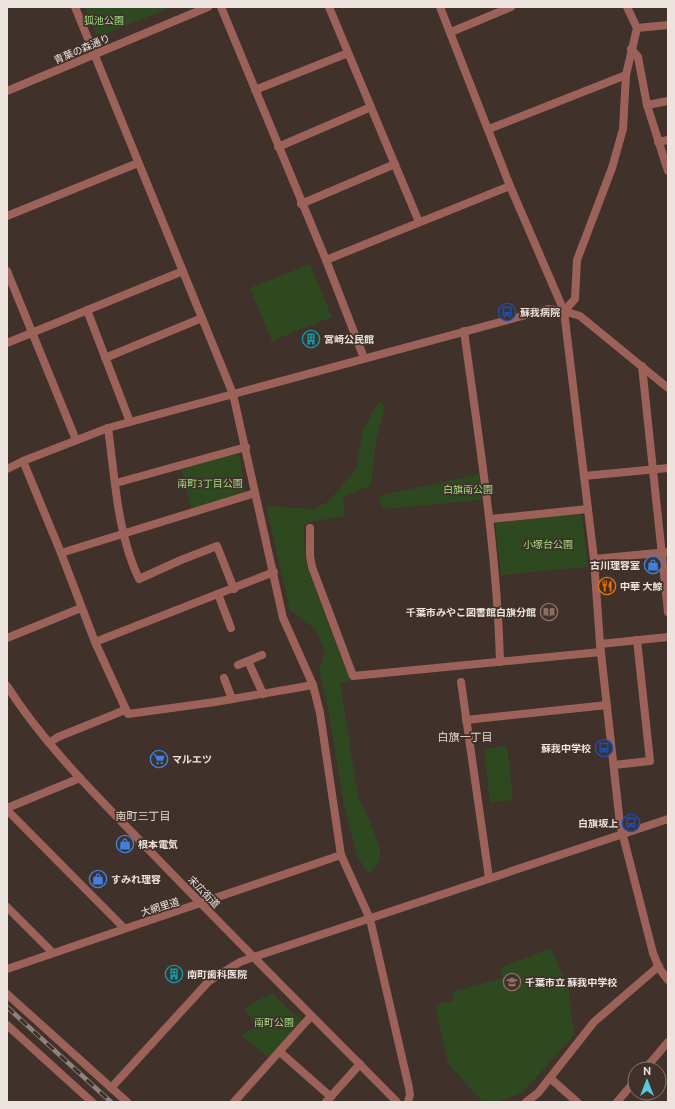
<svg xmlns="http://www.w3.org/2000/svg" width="675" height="1109" font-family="Ubuntu,'Noto Sans JP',sans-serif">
	<rect width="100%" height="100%" fill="#40312a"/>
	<g fill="#2e4820">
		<path d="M85,7H172L103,35L95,33Z"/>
		<path d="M310,264L332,317L272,341L250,288Z"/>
		<path d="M379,401L385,406L376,441L371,484L365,488L343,497L345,516L309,522L304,526L305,556L308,570L350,681L340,683L358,796L372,826L380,849V860L369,874L357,856L343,800L328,708L319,670L325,651L315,629L290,610L266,506L314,509L329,501L356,469L363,429Z"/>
		<path d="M236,454L240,456L245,489L244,496L192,511L181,469Z"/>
		<path d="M479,474L481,500L386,509L383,508L379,498L382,495Z"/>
		<path d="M578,514L582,517L588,567L501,575L495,522Z"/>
		<path d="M507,746L513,800L490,803L484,749Z"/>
		<path d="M551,948L569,991L574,1035L522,1093L496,1102H483L448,1064L435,1005L453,1001L452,992L502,978L500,968Z"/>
		<path d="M272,993L295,1015L301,1017V1022L270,1056H266L241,1035L255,1027L245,1008Z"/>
	</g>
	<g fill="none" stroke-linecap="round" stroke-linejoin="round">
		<g stroke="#9c6259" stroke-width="8">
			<path d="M221,7L326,260L364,358"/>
			<path d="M329,7L419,222"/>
			<path d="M637,28L668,25"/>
			<path d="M451,32L511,7"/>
			<path d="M631,49L638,57L647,105L668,171"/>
			<path d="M255,90L348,53"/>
			<path d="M647,105L668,101"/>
			<path d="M489,129L626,75"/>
			<path d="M658,142L668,140"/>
			<path d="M278,147L371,107"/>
			<path d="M301,204L395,164"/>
			<path d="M7,216L138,163"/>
			<path d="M326,260L510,186"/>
			<path d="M7,271L76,440"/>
			<path d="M87,310L130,422"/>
			<path d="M564,311L575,299L577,260L612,168L623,129L626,75L637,28L627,7"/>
			<path d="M464,331C479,441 497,551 500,662"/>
			<path d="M7,343L183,271"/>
			<path d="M105,358L202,318"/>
			<path d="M642,366L668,612"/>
			<path d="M233,394L283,618L313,685L320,713L341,855L370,919L409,1088L410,1095L408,1102"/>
			<path d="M108,428C115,478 117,533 139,579L181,560L217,546L234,589"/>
			<path d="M23,461L61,553L95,642L128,714L215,702L313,685"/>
			<path d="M584,476L668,468"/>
			<path d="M116,483L246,447"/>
			<path d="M490,519L588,509"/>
			<path d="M310,528V556L312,567L353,676L601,652"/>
			<path d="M61,553L255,493"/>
			<path d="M594,559L668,552"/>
			<path d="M218,594L231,628"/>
			<path d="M7,638L81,608"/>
			<path d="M95,642L274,572"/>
			<path d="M600,644L668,637"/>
			<path d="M248,661L263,694"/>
			<path d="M238,665L262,655"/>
			<path d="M224,678L232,699"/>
			<path d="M461,682L489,878"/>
			<path d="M466,720L607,705"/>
			<path d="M49,743L58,737L125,710"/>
			<path d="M614,765L650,761L637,640"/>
			<path d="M7,808L80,778"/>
			<path d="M7,810L124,928"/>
			<path d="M7,907L53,953"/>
			<path d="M7,994L127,1102"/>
			<path d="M7,1025L92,1102"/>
			<path d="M280,1052L331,1097"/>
			<path d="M550,1078L577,1102"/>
			<path d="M111,1088L209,981L240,962L254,957"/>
			<path d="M234,1102L311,1016"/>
			<path d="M326,1102L360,1064"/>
			<path d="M526,1102L538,1093L594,1022L659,966"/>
		</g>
		<g stroke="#9c6259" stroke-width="8">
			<path d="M75,7L233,394"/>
			<path d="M440,7L510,186L564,311L594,559L600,644L620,824L653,953L659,968L668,980"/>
			<path d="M7,91L208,7"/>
			<path d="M7,469L23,461L108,428L548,309L564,311L580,316L668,388"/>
			<path d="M7,686C46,747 99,798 149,850C231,935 314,1018 397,1102"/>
			<path d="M254,957L668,819"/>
			<path d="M7,969C118,930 230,894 341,855"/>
			<path d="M645,1069L668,1042"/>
			<path d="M617,1102L635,1081"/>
		</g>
		<defs>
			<path id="rail" d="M7,1007L111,1102"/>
		</defs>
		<use href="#rail" stroke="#8f827c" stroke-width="4.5"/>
		<use href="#rail" stroke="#40312a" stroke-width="3" stroke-dasharray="9" stroke-linecap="butt"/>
	</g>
	<defs>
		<symbol id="bus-ring" viewBox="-11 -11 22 22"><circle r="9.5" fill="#40312a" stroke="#1a4fb4" stroke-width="1.5"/><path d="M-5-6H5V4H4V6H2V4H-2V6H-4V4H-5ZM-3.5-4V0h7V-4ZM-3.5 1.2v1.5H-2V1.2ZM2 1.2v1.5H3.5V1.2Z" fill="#1a4fb4"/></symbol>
		<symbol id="building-ring" viewBox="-11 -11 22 22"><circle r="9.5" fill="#40312a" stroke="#0f9aa8" stroke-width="1.5"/><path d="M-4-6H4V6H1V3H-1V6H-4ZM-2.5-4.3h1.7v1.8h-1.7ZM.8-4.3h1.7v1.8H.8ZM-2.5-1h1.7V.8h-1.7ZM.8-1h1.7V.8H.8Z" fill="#0f9aa8"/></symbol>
		<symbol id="shop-ring" viewBox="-11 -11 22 22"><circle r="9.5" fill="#40312a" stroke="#3f7fe0" stroke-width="1.5"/><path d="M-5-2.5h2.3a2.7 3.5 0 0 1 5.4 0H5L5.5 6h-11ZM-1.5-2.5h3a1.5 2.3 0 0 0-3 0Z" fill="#3f7fe0"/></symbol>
		<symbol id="restaurant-ring" viewBox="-11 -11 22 22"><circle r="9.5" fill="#40312a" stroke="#e8710a" stroke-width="1.5"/><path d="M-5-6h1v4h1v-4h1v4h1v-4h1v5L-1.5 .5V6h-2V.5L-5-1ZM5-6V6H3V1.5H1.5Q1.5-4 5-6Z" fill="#e8710a"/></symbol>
		<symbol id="library-ring" viewBox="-11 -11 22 22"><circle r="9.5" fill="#40312a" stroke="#8d6e63" stroke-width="1.5"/><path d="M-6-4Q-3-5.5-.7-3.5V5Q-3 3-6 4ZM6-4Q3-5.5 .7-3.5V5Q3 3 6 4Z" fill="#8d6e63"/></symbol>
		<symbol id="supermarket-ring" viewBox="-11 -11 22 22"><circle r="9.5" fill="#40312a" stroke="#3f7fe0" stroke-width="1.5"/><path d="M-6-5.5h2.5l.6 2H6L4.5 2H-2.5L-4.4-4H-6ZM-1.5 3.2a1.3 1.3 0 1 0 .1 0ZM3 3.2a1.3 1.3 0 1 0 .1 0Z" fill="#3f7fe0"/></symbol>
		<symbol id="school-ring" viewBox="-11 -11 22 22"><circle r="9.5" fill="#40312a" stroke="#8d6e63" stroke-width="1.5"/><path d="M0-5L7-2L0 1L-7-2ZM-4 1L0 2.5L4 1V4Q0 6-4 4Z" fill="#8d6e63"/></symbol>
	</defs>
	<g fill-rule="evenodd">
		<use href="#bus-ring" x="497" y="302" width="20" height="20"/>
		<use href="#building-ring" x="301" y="329" width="20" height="20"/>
		<use href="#shop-ring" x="643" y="555" width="20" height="20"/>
		<use href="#restaurant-ring" x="597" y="576" width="20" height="20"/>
		<use href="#library-ring" x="539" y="602" width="20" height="20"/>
		<use href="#bus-ring" x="594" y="738" width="20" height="20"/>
		<use href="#supermarket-ring" x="149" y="749" width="20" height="20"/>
		<use href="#bus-ring" x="621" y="813" width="20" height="20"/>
		<use href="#shop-ring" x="115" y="834" width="20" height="20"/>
		<use href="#shop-ring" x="88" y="869" width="20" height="20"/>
		<use href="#building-ring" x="164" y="964" width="20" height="20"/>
		<use href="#school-ring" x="502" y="972" width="20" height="20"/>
	</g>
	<g text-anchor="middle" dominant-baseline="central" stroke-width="3.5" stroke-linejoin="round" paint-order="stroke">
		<g font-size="10" fill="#9ede7e" stroke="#40312a">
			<text x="104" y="20">狐池公園</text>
			<text x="210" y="483">南町3丁目公園</text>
			<text x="468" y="489">白旗南公園</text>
			<text x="548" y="544">小塚台公園</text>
			<text x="274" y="1022">南町公園</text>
		</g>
		<g font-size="10" fill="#ede3de" stroke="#40312a">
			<text transform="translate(82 49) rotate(-23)">青葉の森通り</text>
			<text transform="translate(204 892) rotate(46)">末広街道</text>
			<text transform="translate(160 907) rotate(-17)">大網里道</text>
		</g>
		<g font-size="10" font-weight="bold" fill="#ede3de" stroke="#40312a" text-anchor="start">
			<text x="520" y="312">蘇我病院</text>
			<text x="324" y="339">宮崎公民館</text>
			<text x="640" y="565" text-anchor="end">古川理容室</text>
			<text x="620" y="586">中華 大鯨</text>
			<text x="536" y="612" text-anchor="end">千葉市みやこ図書館白旗分館</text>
			<text x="591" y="748" text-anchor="end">蘇我中学校</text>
			<text x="172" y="759">マルエツ</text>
			<text x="618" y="823" text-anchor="end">白旗坂上</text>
			<text x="138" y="844">根本電気</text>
			<text x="111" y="879">すみれ理容</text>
			<text x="187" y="974">南町歯科医院</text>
			<text x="525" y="982">千葉市立 蘇我中学校</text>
		</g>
		<g font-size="11" fill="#e8d4cb" stroke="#40312a">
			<text x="465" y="737">白旗一丁目</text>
			<text x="143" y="816">南町三丁目</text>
		</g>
	</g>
	<rect width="675" height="1109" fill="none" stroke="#ede3de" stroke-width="16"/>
	<g transform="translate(647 1081)"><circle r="19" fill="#40312a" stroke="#857872"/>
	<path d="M0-3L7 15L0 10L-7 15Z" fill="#55cade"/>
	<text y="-6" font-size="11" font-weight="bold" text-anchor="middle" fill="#ede3de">N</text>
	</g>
</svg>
